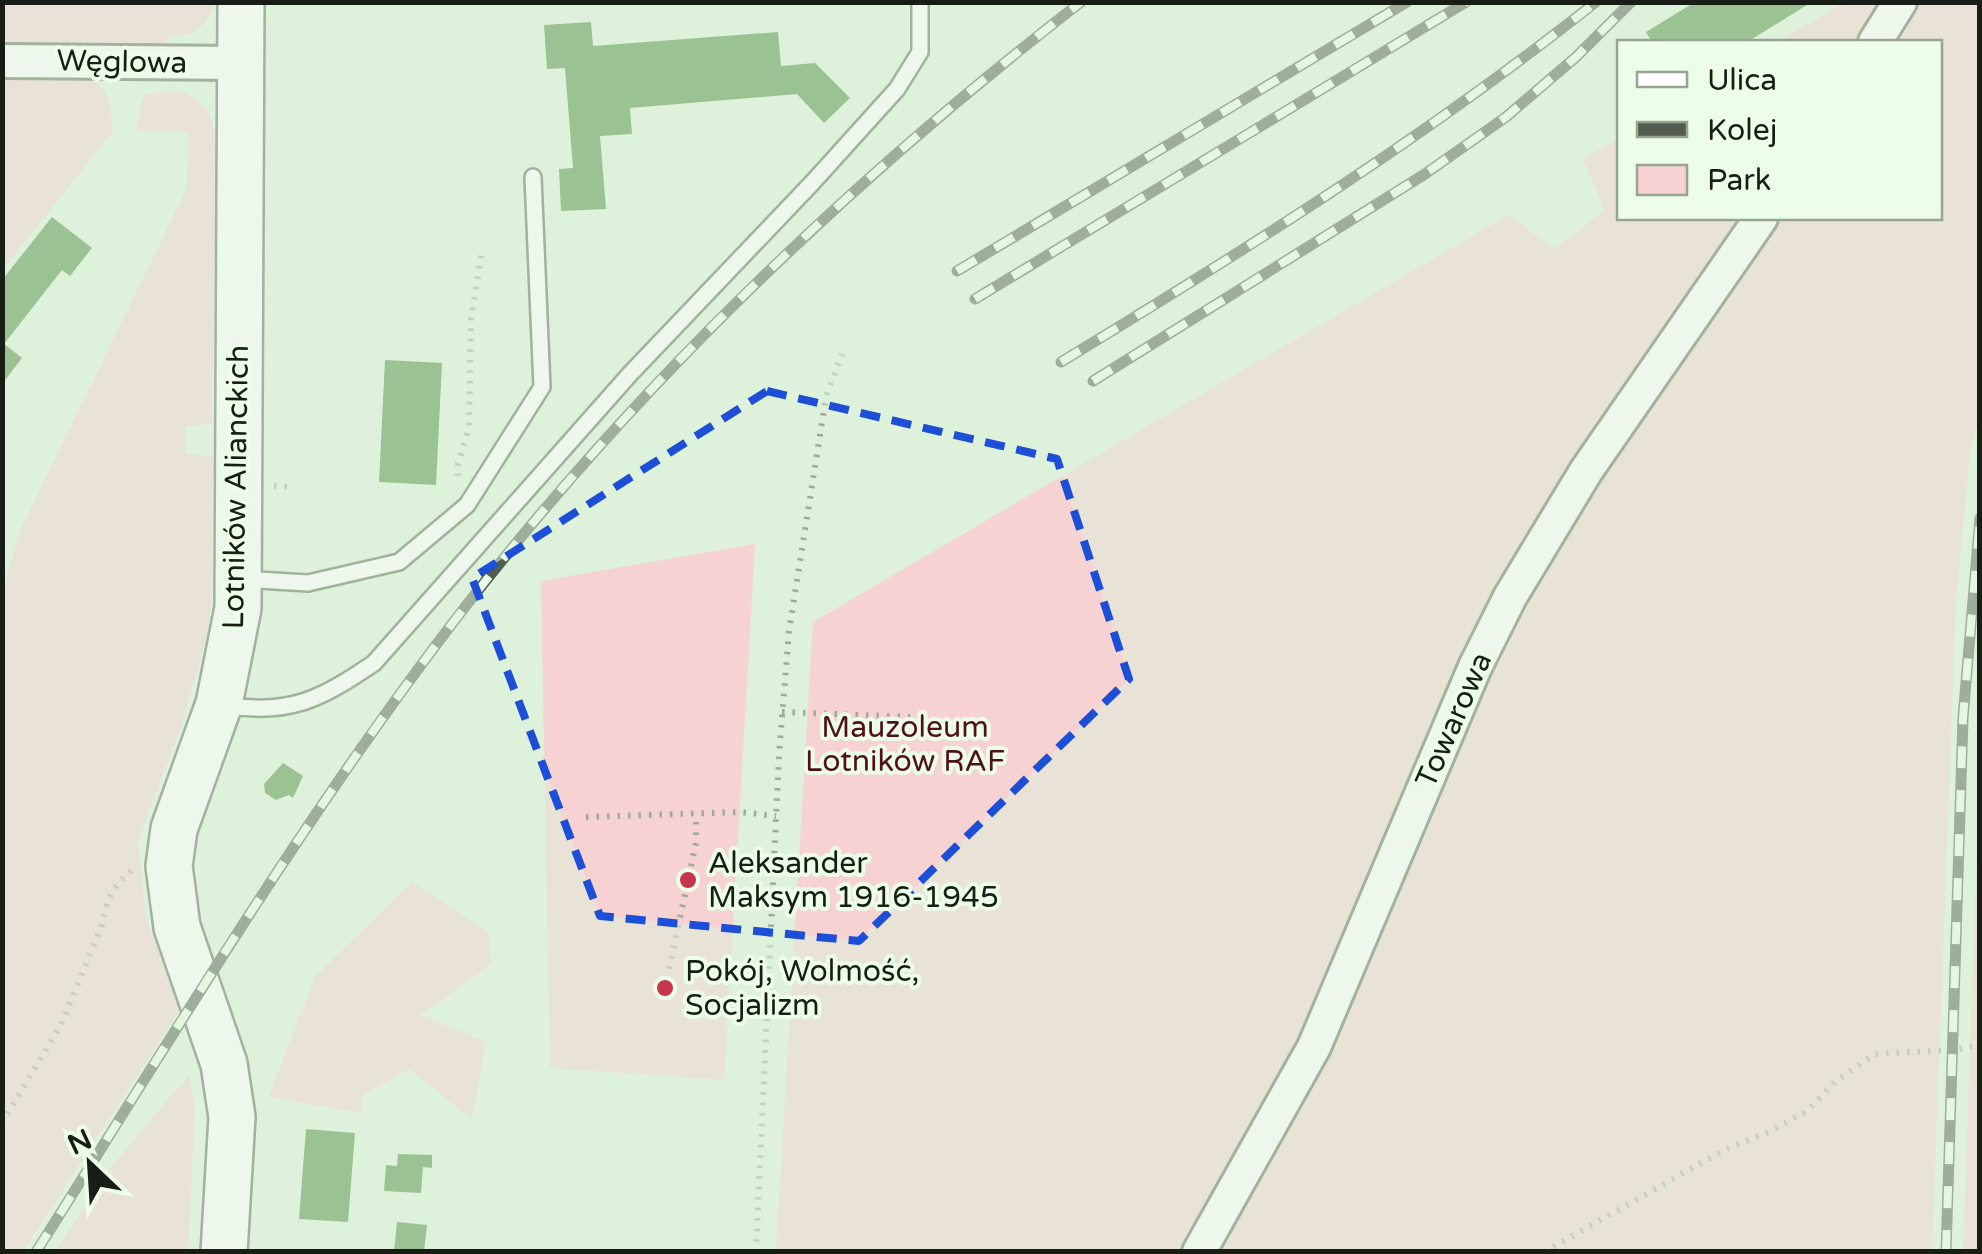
<svg xmlns="http://www.w3.org/2000/svg" width="1982" height="1254" font-family="'Varela Round',sans-serif">
	<rect width="100%" height="100%" fill="#def1da"/>
	<g fill="#f6d2d3">
		<path d="M2,3L3,2L215,3C207,28 192,37 167,37L166,46L3,43Z"/>
		<path d="M1844,3H1979L1980,415L1970,454L1956,601L1932,1251L776,1252L813,622L1508,215L1555,249L1605,210L1583,159L1619,138L1620,218H1940V42H1777Z"/>
		<path d="M3,74C28,74 90,66 104,91C111,102 111,119 113,131L3,269Z"/>
		<path d="M179,91C204,99 212,113 216,138L212,424L186,426V454L213,456L212,600L205,644L180,729L138,840L146,918L180,1009L23,1251H3V592L19,533L187,188L188,132L137,131L142,101L147,94Z"/>
		<path d="M755,544L724,1080L550,1068L541,581Z"/>
		<path d="M1979,788L1980,1251L1963,1252Z"/>
		<path d="M412,882L488,932L492,964L420,1015L486,1042L472,1119L409,1069L362,1095L361,1113L269,1097L315,977Z"/>
		<path d="M189,1075L195,1108L188,1251H56L111,1167Z"/>
	</g>
	<g fill="#4b8a3b">
		<path d="M1695,2H1812L1747,42H1652L1646,32Z"/>
		<path d="M591,22L593,46L778,32L781,66L815,63L850,98L824,123L797,94L630,108L632,134L600,136L606,209L561,211L559,169L573,168L565,68L547,69L544,25Z"/>
		<path d="M52,217L92,248L70,276L62,270L4,344L22,358L2,384V280Z"/>
		<path d="M385,360L442,363L436,485L379,482Z"/>
		<path d="M283,763L303,776L293,798L289,795L276,800L265,793L264,784Z"/>
		<path d="M306,1129L355,1133L348,1222L299,1219Z"/>
		<path d="M398,1154L432,1155V1168L423,1167L421,1193L384,1191L386,1165L397,1166Z"/>
		<path d="M397,1222L427,1225L424,1252H394Z"/>
	</g>
	<g fill="none" stroke-linecap="round" stroke-linejoin="round">
		<defs>
			<g id="lane">
				<path d="M243,579L308,583L399,562L467,505L542,387L533,177"/>
				<path d="M223,705C290,716 321,699 374,663L630,374L813,182L897,89L920,52V2"/>
			</g>
			<g id="street">
				<path d="M1875,42L1900,2"/>
				<path d="M2,61L241,63"/>
				<path d="M1199,1252L1314,1047L1475,667L1510,597L1586,471L1761,218"/>
			</g>
			<path id="secondary" d="M224,1252L232,1117L224,1064L177,927L169,866L174,829L219,704L238,608L241,2"/>
		</defs>
		<use href="#lane" stroke="#576753" stroke-width="20"/>
		<use href="#street" stroke="#576753" stroke-width="38"/>
		<use href="#secondary" stroke="#576753" stroke-width="50"/>
		<g stroke="#9dac9a" stroke-width="6" stroke-dasharray="2.5 8" stroke-linecap="butt">
			<path d="M458,476L457,467L469,427L471,319L482,251"/>
			<path d="M274,486L293,487"/>
			<path d="M782,712L913,717"/>
			<path d="M586,817L740,812L776,816"/>
			<path d="M667,979L696,843V814"/>
			<path d="M2,1123L61,1025L102,925L108,899L119,882L133,869"/>
			<path d="M756,1252L779,754L789,631L826,397L842,354"/>
			<path d="M1544,1252L1724,1150L1771,1131L1807,1111L1836,1081L1875,1054L1952,1050L1980,1045"/>
		</g>
		<use href="#lane" stroke="#fff" stroke-width="15"/>
		<use href="#street" stroke="#fff" stroke-width="32"/>
		<use href="#secondary" stroke="#fff" stroke-width="45"/>
		<defs>
			<g id="rail">
				<path d="M957,271L1407,2"/>
				<path d="M975,299L1466,2"/>
				<path d="M1061,362C1247,249 1424,138 1596,2"/>
				<path d="M1093,381L1425,174L1506,117L1576,57L1631,2"/>
				<path d="M36,1252C174,1034 307,811 465,607C643,378 853,179 1081,2"/>
				<path d="M1946,1252L1963,718L1980,518"/>
			</g>
		</defs>
		<use href="#rail" stroke="#525c4f" stroke-width="11"/>
		<use href="#rail" stroke="#ecfee7" stroke-width="8" stroke-dasharray="22" stroke-linecap="butt"/>
	</g>
	<path d="M0 0H1982V1254H0ZM767,391L1057,459L1129,679L859,941L600,916L472,578Z" fill="#def1da" fill-opacity=".55" fill-rule="evenodd"/>
	<path fill="none" stroke="#1d4ed8" stroke-width="8" stroke-dasharray="20 12" stroke-linejoin="round" d="M767,391L1057,459L1129,679L859,941L600,916L472,578Z"/>
	<g fill="#c6354a" stroke="#ecfee7" stroke-width="4">
		<circle cx="688" cy="880" r="10"/>
		<circle cx="665" cy="988" r="10"/>
	</g>
	<g text-anchor="middle" dominant-baseline="central" stroke-width="8" stroke-linejoin="round" paint-order="stroke">
		<g font-size="30" fill="#181e16" stroke="#ecfee7">
			<text transform="translate(122 62) rotate(1)">Węglowa</text>
			<text transform="translate(236 487) rotate(-89)">Lotników Alianckich</text>
			<text transform="translate(1454 720) rotate(-66)">Towarowa</text>
		</g>
		<g font-size="30" fill="#511019" stroke="#ecfee7">
			<text x="905" y="727">Mauzoleum<tspan x="905" dy="34">Lotników RAF</tspan></text>
		</g>
		<g font-size="30" fill="#181e16" stroke="#ecfee7" text-anchor="start">
			<text x="708" y="863">Aleksander<tspan x="708" dy="34">Maksym 1916-1945</tspan></text>
			<text x="685" y="971">Pokój, Wolmość,<tspan x="685" dy="34">Socjalizm</tspan></text>
		</g>
	</g>
	<rect width="1982" height="1254" fill="none" stroke="#181e16" stroke-width="10"/>
	<rect x="1617" y="40" width="325" height="180" fill="#ecfee7" stroke="#97a493" stroke-width="2.5"/>
	<rect x="1637" y="72" width="50" height="15" fill="#ffffff" stroke="#97a493" stroke-width="2.5"/>
	<text x="1707" y="90" font-size="30" fill="#181e16">Ulica</text>
	<rect x="1637" y="122" width="50" height="15" fill="#525c4f" stroke="#97a493" stroke-width="2.5"/>
	<text x="1707" y="140" font-size="30" fill="#181e16">Kolej</text>
	<rect x="1637" y="165" width="50" height="30" fill="#f6d2d3" stroke="#97a493" stroke-width="2.5"/>
	<text x="1707" y="190" font-size="30" fill="#181e16">Park</text>
	<g transform="translate(90 1164) rotate(335)" stroke="#ecfee7" stroke-width="8" paint-order="stroke">
	<path d="M0-8L18 38L0 25L-18 38Z" fill="#181e16"/>
	<text y="-15" font-size="28" font-weight="bold" text-anchor="middle" fill="#181e16">N</text>
	</g>
</svg>
